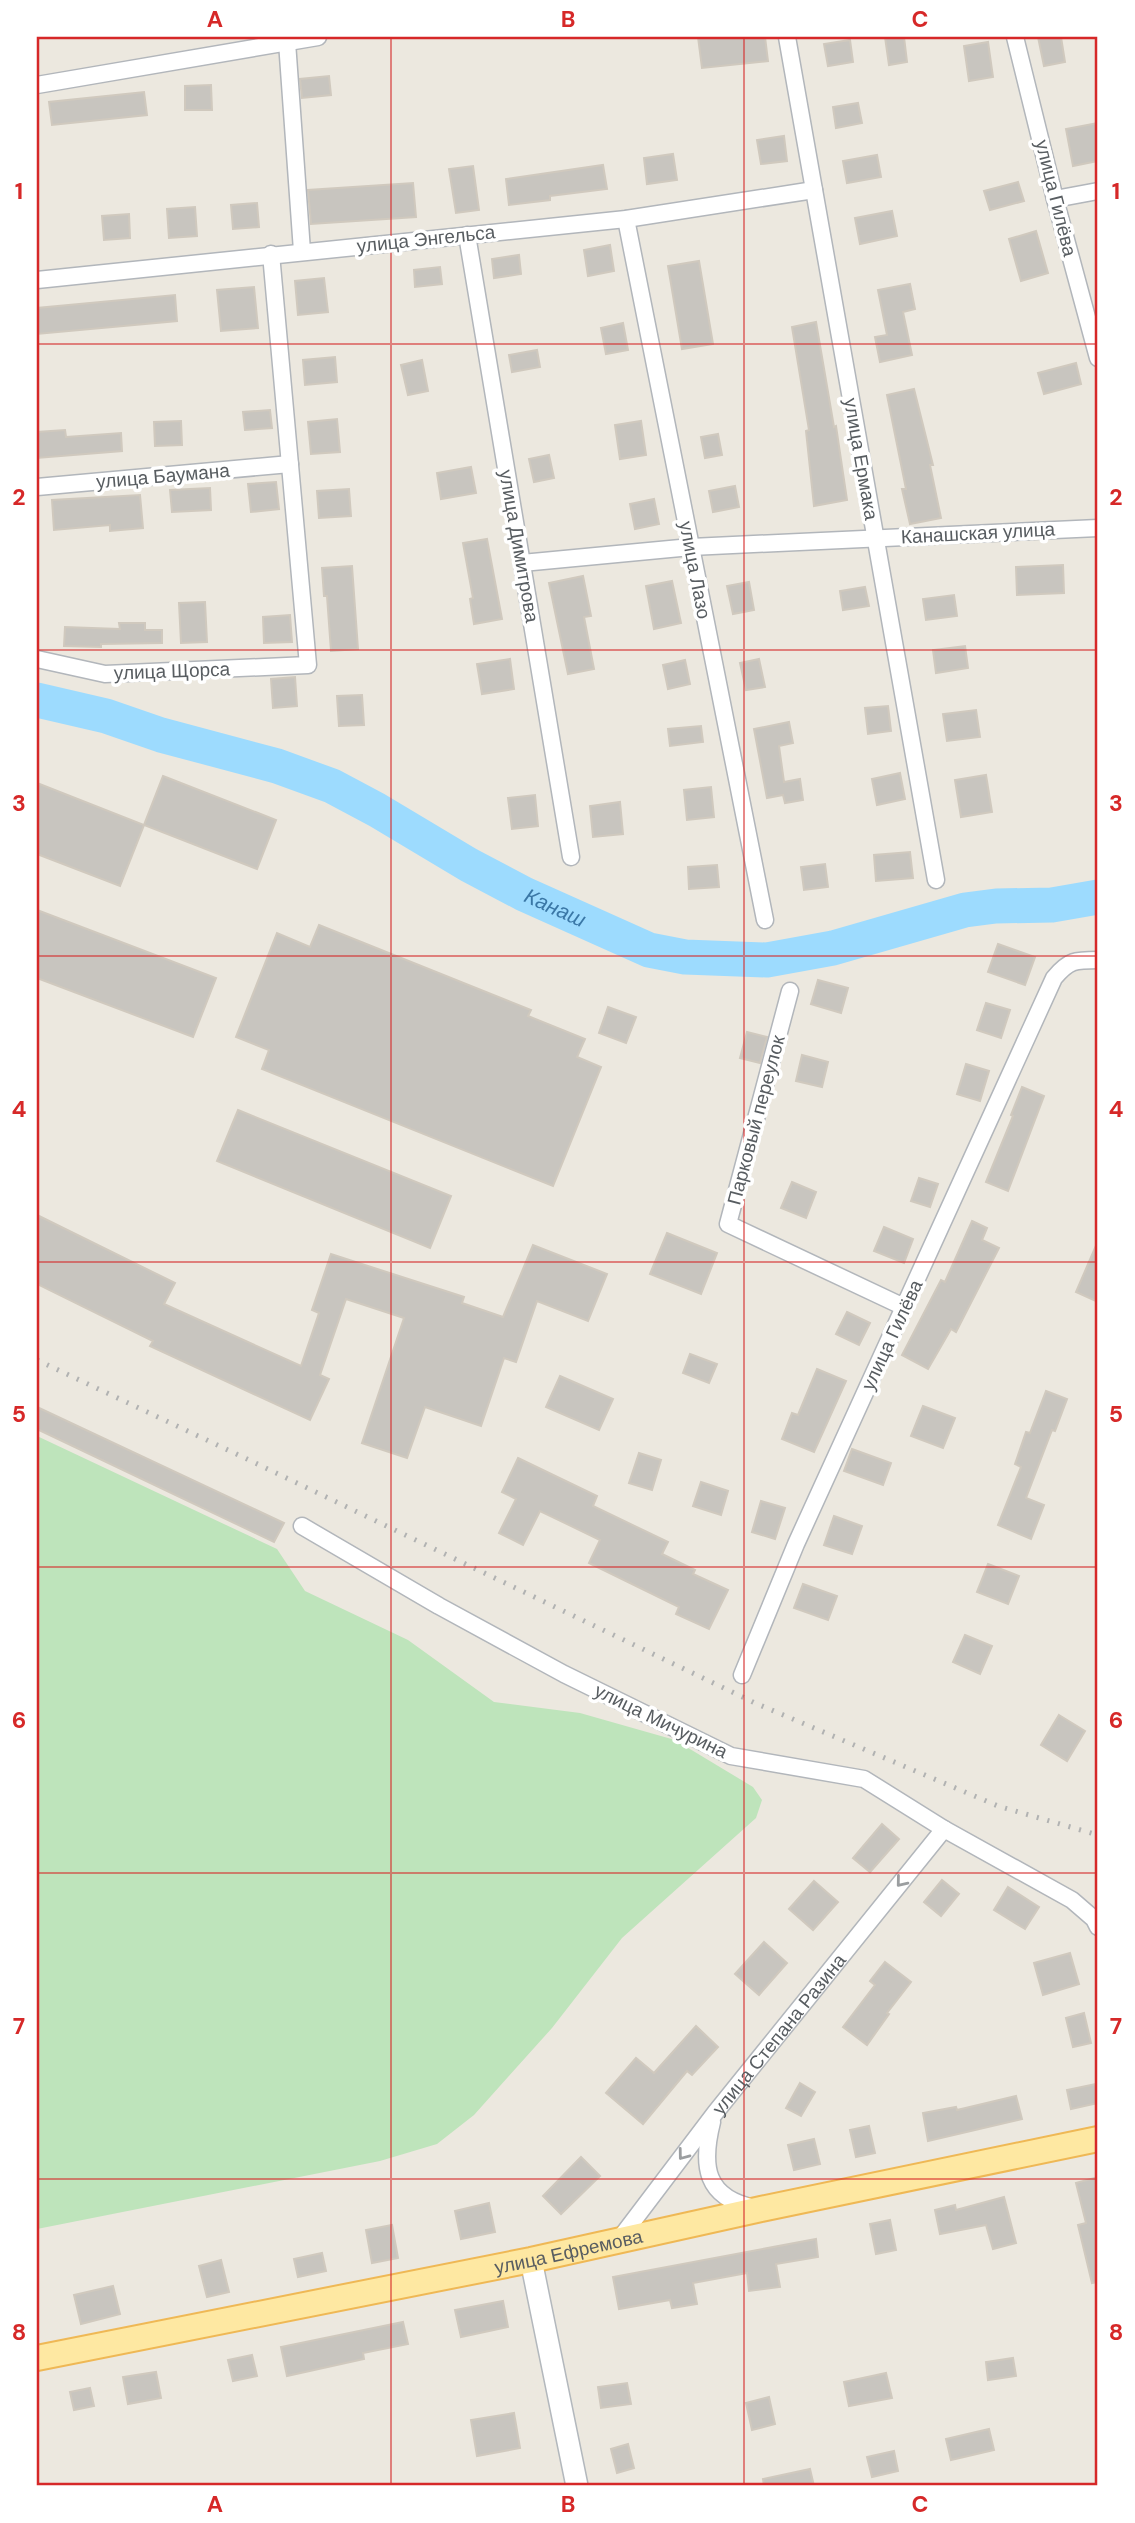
<svg xmlns="http://www.w3.org/2000/svg" width="1135" height="2523" font-family="'DM Sans',sans-serif">
	<rect width="100%" height="100%" fill="#ece8df"/>
	<path fill="#bee4bb" d="M37,1436L277,1549L305,1591L408,1640L494,1702L580,1713L675,1740L753,1787L762,1800L756,1818L622,1938L552,2028L474,2115L437,2144L380,2161L37,2229Z"/>
	<g fill="none" stroke-linecap="round" stroke-linejoin="round">
		<path stroke="#9ddbfe" stroke-width="35" id="s1" d="M37,700L106,716L161,735L277,766L332,786L377,810L469,865L524,894L649,950L685,957L767,960L833,948L965,910L996,906L1052,905L1098,897"/>
	</g>
	<g fill="#c8c5bf" stroke="#d0c9be" stroke-width="2">
		<path d="M698,37H765L768,61L702,68Z"/>
		<path d="M885,37H904L907,62L889,65Z"/>
		<path d="M1038,37H1061L1065,62L1044,66Z"/>
		<path d="M850,40L853,62L828,66L824,44Z"/>
		<path d="M988,42L993,77L969,81L964,46Z"/>
		<path d="M329,76L331,95L302,98L300,79Z"/>
		<path d="M211,85L212,110H185V86Z"/>
		<path d="M144,92L147,115L52,125L49,102Z"/>
		<path d="M858,103L862,123L836,128L833,107Z"/>
		<path d="M1098,123V161L1073,166L1066,129Z"/>
		<path d="M784,136L787,161L761,164L757,140Z"/>
		<path d="M673,154L677,180L647,184L644,158Z"/>
		<path d="M877,155L881,177L847,183L843,161Z"/>
		<path d="M603,165L607,189L550,196V200L509,205L506,179Z"/>
		<path d="M473,166L479,210L456,213L449,169Z"/>
		<path d="M1018,182L1024,201L990,210L984,191Z"/>
		<path d="M413,183L416,217L311,224L308,190Z"/>
		<path d="M257,203L259,227L233,229L231,205Z"/>
		<path d="M195,207L197,236L169,238L167,209Z"/>
		<path d="M892,211L897,236L860,244L855,218Z"/>
		<path d="M129,214L130,238L104,240L102,216Z"/>
		<path d="M1036,231L1048,273L1021,281L1009,239Z"/>
		<path d="M610,245L614,271L588,276L584,250Z"/>
		<path d="M519,255L521,274L494,278L492,259Z"/>
		<path d="M699,261L713,344L682,349L668,266Z"/>
		<path d="M440,267L442,284L415,287L414,270Z"/>
		<path d="M324,278L328,312L298,315L295,281Z"/>
		<path d="M910,284L915,309L903,312L912,355L880,362L875,337L887,335L878,290Z"/>
		<path d="M254,287L258,328L221,331L217,290Z"/>
		<path d="M175,295L177,321L37,334V308Z"/>
		<path d="M816,322L834,427L836,426L847,500L814,506L806,431L809,430L792,327Z"/>
		<path d="M623,323L628,350L606,354L601,328Z"/>
		<path d="M537,350L540,367L512,372L509,355Z"/>
		<path d="M335,357L337,382L305,385L303,360Z"/>
		<path d="M422,360L428,391L408,395L401,365Z"/>
		<path d="M1076,363L1081,384L1044,394L1038,373Z"/>
		<path d="M914,389L933,465H930L941,518L910,524L902,489H906L887,395Z"/>
		<path d="M270,410L272,428L245,430L243,412Z"/>
		<path d="M337,419L340,452L311,454L308,422Z"/>
		<path d="M181,421L182,445L155,446L154,422Z"/>
		<path d="M641,421L646,455L620,459L615,425Z"/>
		<path d="M65,430L66,437L121,433L122,451L37,458V432Z"/>
		<path d="M718,434L722,455L705,458L701,437Z"/>
		<path d="M549,455L554,478L534,482L529,459Z"/>
		<path d="M471,467L476,493L441,499L437,473Z"/>
		<path d="M276,482L279,509L251,512L248,484Z"/>
		<path d="M735,486L739,507L713,512L709,491Z"/>
		<path d="M210,488L211,510L172,512L170,490Z"/>
		<path d="M349,489L351,516L319,518L317,491Z"/>
		<path d="M140,495L143,528L110,531V525L54,530L52,500Z"/>
		<path d="M654,499L659,524L635,529L630,504Z"/>
		<path d="M487,539L502,619L474,624L470,599L473,598L463,543Z"/>
		<path d="M1063,565L1064,593L1017,595L1016,567Z"/>
		<path d="M352,566L358,649L331,651L327,596H324L322,568Z"/>
		<path d="M583,576L591,616L584,617L594,669L568,674L549,583Z"/>
		<path d="M672,581L681,623L654,629L646,586Z"/>
		<path d="M749,582L754,610L733,614L727,586Z"/>
		<path d="M865,587L869,606L843,610L840,591Z"/>
		<path d="M954,595L957,616L926,620L923,599Z"/>
		<path d="M205,602L207,642L181,643L179,603Z"/>
		<path d="M290,615L292,642L264,643L263,617Z"/>
		<path d="M119,623H145V630H162V643L101,644V647L64,646L65,627L120,629Z"/>
		<path d="M965,646L968,668L936,673L933,650Z"/>
		<path d="M510,659L514,689L482,694L477,664Z"/>
		<path d="M759,659L765,687L746,690L740,663Z"/>
		<path d="M685,660L690,684L668,689L663,665Z"/>
		<path d="M295,677L297,706L273,708L271,679Z"/>
		<path d="M362,695L364,725L339,726L337,696Z"/>
		<path d="M888,706L891,731L868,734L865,708Z"/>
		<path d="M976,710L980,737L947,741L943,714Z"/>
		<path d="M789,722L793,743L779,746L784,782L800,779L803,800L785,803L783,795L767,798L754,729Z"/>
		<path d="M701,726L703,742L670,746L668,729Z"/>
		<path d="M900,773L905,799L877,805L872,779Z"/>
		<path d="M986,775L992,812L961,817L955,780Z"/>
		<path d="M163,776L276,820L257,869L144,825Z"/>
		<path d="M37,783L144,825L120,886L37,854Z"/>
		<path d="M711,787L714,817L687,820L684,790Z"/>
		<path d="M535,795L538,826L512,829L508,798Z"/>
		<path d="M620,802L623,834L593,837L590,806Z"/>
		<path d="M910,852L913,878L876,881L874,855Z"/>
		<path d="M825,864L828,887L804,890L801,867Z"/>
		<path d="M717,865L719,887L689,889L688,867Z"/>
		<path d="M37,910L216,978L193,1037L37,978Z"/>
		<path d="M319,925L531,1010L528,1016L585,1039L577,1057L601,1067L553,1186L262,1069L269,1050L236,1037L277,933L310,947Z"/>
		<path d="M998,944L1035,957L1025,985L988,972Z"/>
		<path d="M818,980L848,988L841,1013L811,1004Z"/>
		<path d="M986,1003L1010,1010L1001,1038L977,1030Z"/>
		<path d="M608,1007L636,1017L626,1043L599,1033Z"/>
		<path d="M747,1032L767,1037L760,1063L740,1058Z"/>
		<path d="M802,1055L828,1062L822,1087L796,1081Z"/>
		<path d="M966,1064L989,1071L980,1101L957,1094Z"/>
		<path d="M1022,1087L1044,1096L1008,1191L986,1182L1013,1116L1011,1115Z"/>
		<path d="M238,1110L451,1196L430,1248L217,1161Z"/>
		<path d="M919,1178L938,1184L930,1207L911,1201Z"/>
		<path d="M792,1182L816,1192L806,1218L781,1208Z"/>
		<path d="M37,1215L175,1283L164,1304L301,1366L319,1313L312,1310L331,1254L464,1297L462,1303L503,1317L533,1245L607,1274L588,1321L537,1301L516,1362L504,1358L481,1426L425,1407L407,1458L362,1443L404,1318L346,1299L320,1375L329,1379L310,1420L150,1346L153,1341L37,1284Z"/>
		<path d="M972,1221L987,1228L982,1240L999,1248L956,1332L951,1329L928,1369L902,1355L941,1280L945,1282Z"/>
		<path d="M884,1227L913,1239L904,1263L874,1251Z"/>
		<path d="M667,1233L717,1253L701,1294L650,1274Z"/>
		<path d="M1098,1241V1302L1076,1292Z"/>
		<path d="M847,1312L870,1323L859,1345L836,1334Z"/>
		<path d="M690,1354L717,1364L709,1383L683,1373Z"/>
		<path d="M817,1369L846,1381L814,1452L782,1439L792,1413L798,1415Z"/>
		<path d="M560,1376L613,1399L599,1430L546,1407Z"/>
		<path d="M1046,1391L1067,1399L1055,1431L1052,1430L1026,1498L1044,1505L1031,1539L998,1525L1021,1467L1015,1464L1026,1432L1030,1433Z"/>
		<path d="M923,1406L955,1418L943,1448L911,1436Z"/>
		<path d="M37,1407L284,1523L274,1542L37,1429Z"/>
		<path d="M852,1449L891,1463L883,1485L844,1471Z"/>
		<path d="M639,1453L661,1460L652,1490L629,1483Z"/>
		<path d="M518,1458L597,1496L593,1506L668,1542L662,1554L695,1570L693,1574L728,1590L709,1629L676,1614L679,1607L589,1563L600,1540L540,1511L523,1545L499,1533L516,1499L502,1492Z"/>
		<path d="M701,1482L728,1491L721,1515L693,1506Z"/>
		<path d="M761,1501L785,1508L775,1539L752,1532Z"/>
		<path d="M834,1516L862,1526L852,1554L824,1545Z"/>
		<path d="M988,1564L1019,1576L1008,1604L977,1592Z"/>
		<path d="M803,1584L837,1596L828,1620L794,1608Z"/>
		<path d="M965,1635L992,1646L980,1674L953,1662Z"/>
		<path d="M1059,1715L1085,1731L1067,1761L1041,1745Z"/>
		<path d="M882,1824L899,1839L870,1872L853,1858Z"/>
		<path d="M942,1880L959,1894L941,1916L924,1902Z"/>
		<path d="M814,1881L838,1902L813,1930L789,1909Z"/>
		<path d="M1008,1887L1039,1907L1025,1929L994,1910Z"/>
		<path d="M764,1942L787,1963L759,1995L735,1974Z"/>
		<path d="M1070,1953L1079,1984L1043,1995L1034,1963Z"/>
		<path d="M885,1962L911,1982L887,2013L889,2014L867,2045L843,2027L875,1985L870,1981Z"/>
		<path d="M1084,2013L1091,2043L1073,2047L1066,2018Z"/>
		<path d="M696,2026L718,2047L692,2075L687,2071L643,2124L606,2093L636,2058L654,2073Z"/>
		<path d="M800,2083L815,2092L801,2116L786,2108Z"/>
		<path d="M1096,2084L1098,2103L1071,2109L1067,2090Z"/>
		<path d="M1016,2096L1022,2119L928,2141L923,2113L956,2107L957,2110Z"/>
		<path d="M869,2126L875,2153L856,2157L850,2130Z"/>
		<path d="M814,2139L820,2164L794,2170L788,2145Z"/>
		<path d="M581,2157L600,2176L561,2214L543,2196Z"/>
		<path d="M1098,2177V2282L1092,2283L1078,2225L1086,2223L1076,2183Z"/>
		<path d="M1004,2197L1016,2243L993,2249L986,2225L940,2234L935,2210L955,2205L956,2210Z"/>
		<path d="M489,2203L495,2232L461,2239L455,2211Z"/>
		<path d="M890,2220L896,2250L876,2254L870,2224Z"/>
		<path d="M392,2225L398,2258L372,2263L366,2230Z"/>
		<path d="M816,2239L818,2257L776,2264L780,2287L749,2291L747,2273L693,2283L697,2304L672,2308L670,2300L619,2309L613,2277Z"/>
		<path d="M322,2253L326,2271L298,2277L294,2259Z"/>
		<path d="M221,2260L229,2292L207,2297L199,2266Z"/>
		<path d="M113,2286L120,2314L81,2324L74,2295Z"/>
		<path d="M503,2301L508,2327L461,2337L455,2310Z"/>
		<path d="M403,2322L408,2344L363,2353L364,2359L287,2376L281,2347Z"/>
		<path d="M252,2355L257,2376L233,2381L228,2360Z"/>
		<path d="M1013,2358L1016,2376L988,2380L986,2362Z"/>
		<path d="M156,2372L161,2398L128,2404L123,2377Z"/>
		<path d="M886,2373L892,2398L849,2406L844,2382Z"/>
		<path d="M627,2383L631,2404L601,2408L598,2387Z"/>
		<path d="M90,2388L94,2406L74,2410L70,2392Z"/>
		<path d="M769,2397L775,2424L752,2430L746,2403Z"/>
		<path d="M514,2413L520,2448L477,2456L471,2420Z"/>
		<path d="M989,2429L994,2450L951,2460L946,2439Z"/>
		<path d="M628,2444L634,2468L617,2473L611,2449Z"/>
		<path d="M894,2451L898,2471L872,2477L867,2457Z"/>
		<path d="M810,2469L814,2486H764L763,2479Z"/>
	</g>
	<g fill="none" stroke-linecap="round" stroke-linejoin="round">
		<defs>
			<g id="minor">
				<path d="M787,37L936,880"/>
				<path d="M1015,37L1055,199L1098,358"/>
				<path d="M287,42L302,251"/>
				<path d="M37,85L318,37"/>
				<path d="M1055,199L1098,191"/>
				<path d="M626,219L765,920"/>
				<path d="M467,235L571,857"/>
				<path d="M37,280L626,219L814,190"/>
				<path d="M37,487L290,464"/>
				<path d="M522,563L691,547L1098,528"/>
				<path d="M37,659L105,674L308,665L271,254"/>
				<path d="M790,991L728,1224L904,1307"/>
				<path d="M302,1526L439,1606L564,1674L731,1756L864,1779L944,1829L1072,1900L1094,1919L1098,1927"/>
				<path d="M742,1675L796,1544L1054,978C1069,960 1075,960 1098,960"/>
				<path d="M712,2122C701,2166 705,2198 755,2208"/>
				<path id="s2" d="M618,2241L715,2113L944,1829"/>
			</g>
			<path id="secondary" d="M531,2260L577,2486"/>
			<g id="primary">
				<path id="s3" d="M37,2358L531,2260L761,2209L1098,2139"/>
			</g>
		</defs>
		<use href="#minor" stroke="#b2b6bb" stroke-width="19"/>
		<use href="#secondary" stroke="#b3b8bd" stroke-width="24"/>
		<use href="#primary" stroke="#efb855" stroke-width="28"/>
		<use href="#minor" stroke="#fff" stroke-width="16"/>
		<use href="#secondary" stroke="#fff" stroke-width="21"/>
		<use href="#primary" stroke="#fee8a2" stroke-width="24"/>
		<path stroke="#b1b2b2" stroke-width="5" stroke-dasharray="2 9" stroke-linecap="butt" d="M37,1360L247,1459L755,1703L998,1806L1098,1835"/>
	</g>
	<defs><path id="oneway-chevron" d="M-2-3.5L2.5 0L-2 3.5" fill="none" stroke-width="1.6" stroke-linecap="round" stroke-linejoin="round" transform="scale(1.75)"/></defs>
	<g stroke="#9b9ea0">
		<use href="#oneway-chevron" transform="translate(901 1882) rotate(129)"/>
		<use href="#oneway-chevron" transform="translate(683 2155) rotate(127)"/>
	</g>
	<path fill="none" stroke="#d62828" stroke-width="2" stroke-opacity="0.55" d="M391,37V2486M744,37V2486M37,344H1098M37,650H1098M37,956H1098M37,1262H1098M37,1567H1098M37,1873H1098M37,2179H1098"/>
	<g text-anchor="middle" dominant-baseline="central" stroke-width="7" stroke-linejoin="round" paint-order="stroke">
		<g font-size="19" fill="#585d61" stroke="#fff">
			<text transform="translate(1056 198) rotate(76)">улица Гилёва</text>
			<text transform="translate(426 239) rotate(-6)">улица Энгельса</text>
			<text transform="translate(861 459) rotate(80)">улица Ермака</text>
			<text transform="translate(163 476) rotate(-5)">улица Баумана</text>
			<text transform="translate(978 533) rotate(-3)">Канашская улица</text>
			<text transform="translate(519 546) rotate(80)">улица Димитрова</text>
			<text transform="translate(695 570) rotate(79)">улица Лазо</text>
			<text transform="translate(172 671) rotate(-2)">улица Щорса</text>
			<text transform="translate(756 1120) rotate(-75)">Парковый переулок</text>
			<text transform="translate(892 1335) rotate(-65)">улица Гилёва</text>
			<text transform="translate(661 1721) rotate(26)">улица Мичурина</text>
			<text stroke="none"><textPath href="#s2" startOffset="262">улица Степана Разина</textPath></text>
			<text stroke="none"><textPath href="#s3" startOffset="542">улица Ефремова</textPath></text>
		</g>
		<g font-size="21" font-style="italic" fill="#3a77a6" stroke="#fff">
			<text stroke="none"><textPath href="#s1" startOffset="562">Канаш</textPath></text>
		</g>
	</g>
	<rect width="1135" height="2523" fill="none" stroke="#ffffff" stroke-width="77"/>
	<rect x="38" y="38" width="1058" height="2446" fill="none" stroke="#d62828" stroke-width="2.5"/>
	<g font-size="23" text-anchor="middle" font-weight="bold" fill="#d62828">
		<text x="215" y="27">A</text>
		<text x="568" y="27">B</text>
		<text x="920" y="27">C</text>
		<text x="19" y="199">1</text>
		<text x="1116" y="199">1</text>
		<text x="19" y="505">2</text>
		<text x="1116" y="505">2</text>
		<text x="19" y="811">3</text>
		<text x="1116" y="811">3</text>
		<text x="19" y="1117">4</text>
		<text x="1116" y="1117">4</text>
		<text x="19" y="1422">5</text>
		<text x="1116" y="1422">5</text>
		<text x="19" y="1728">6</text>
		<text x="1116" y="1728">6</text>
		<text x="19" y="2034">7</text>
		<text x="1116" y="2034">7</text>
		<text x="19" y="2340">8</text>
		<text x="1116" y="2340">8</text>
		<text x="215" y="2512">A</text>
		<text x="568" y="2512">B</text>
		<text x="920" y="2512">C</text>
	</g>
</svg>
